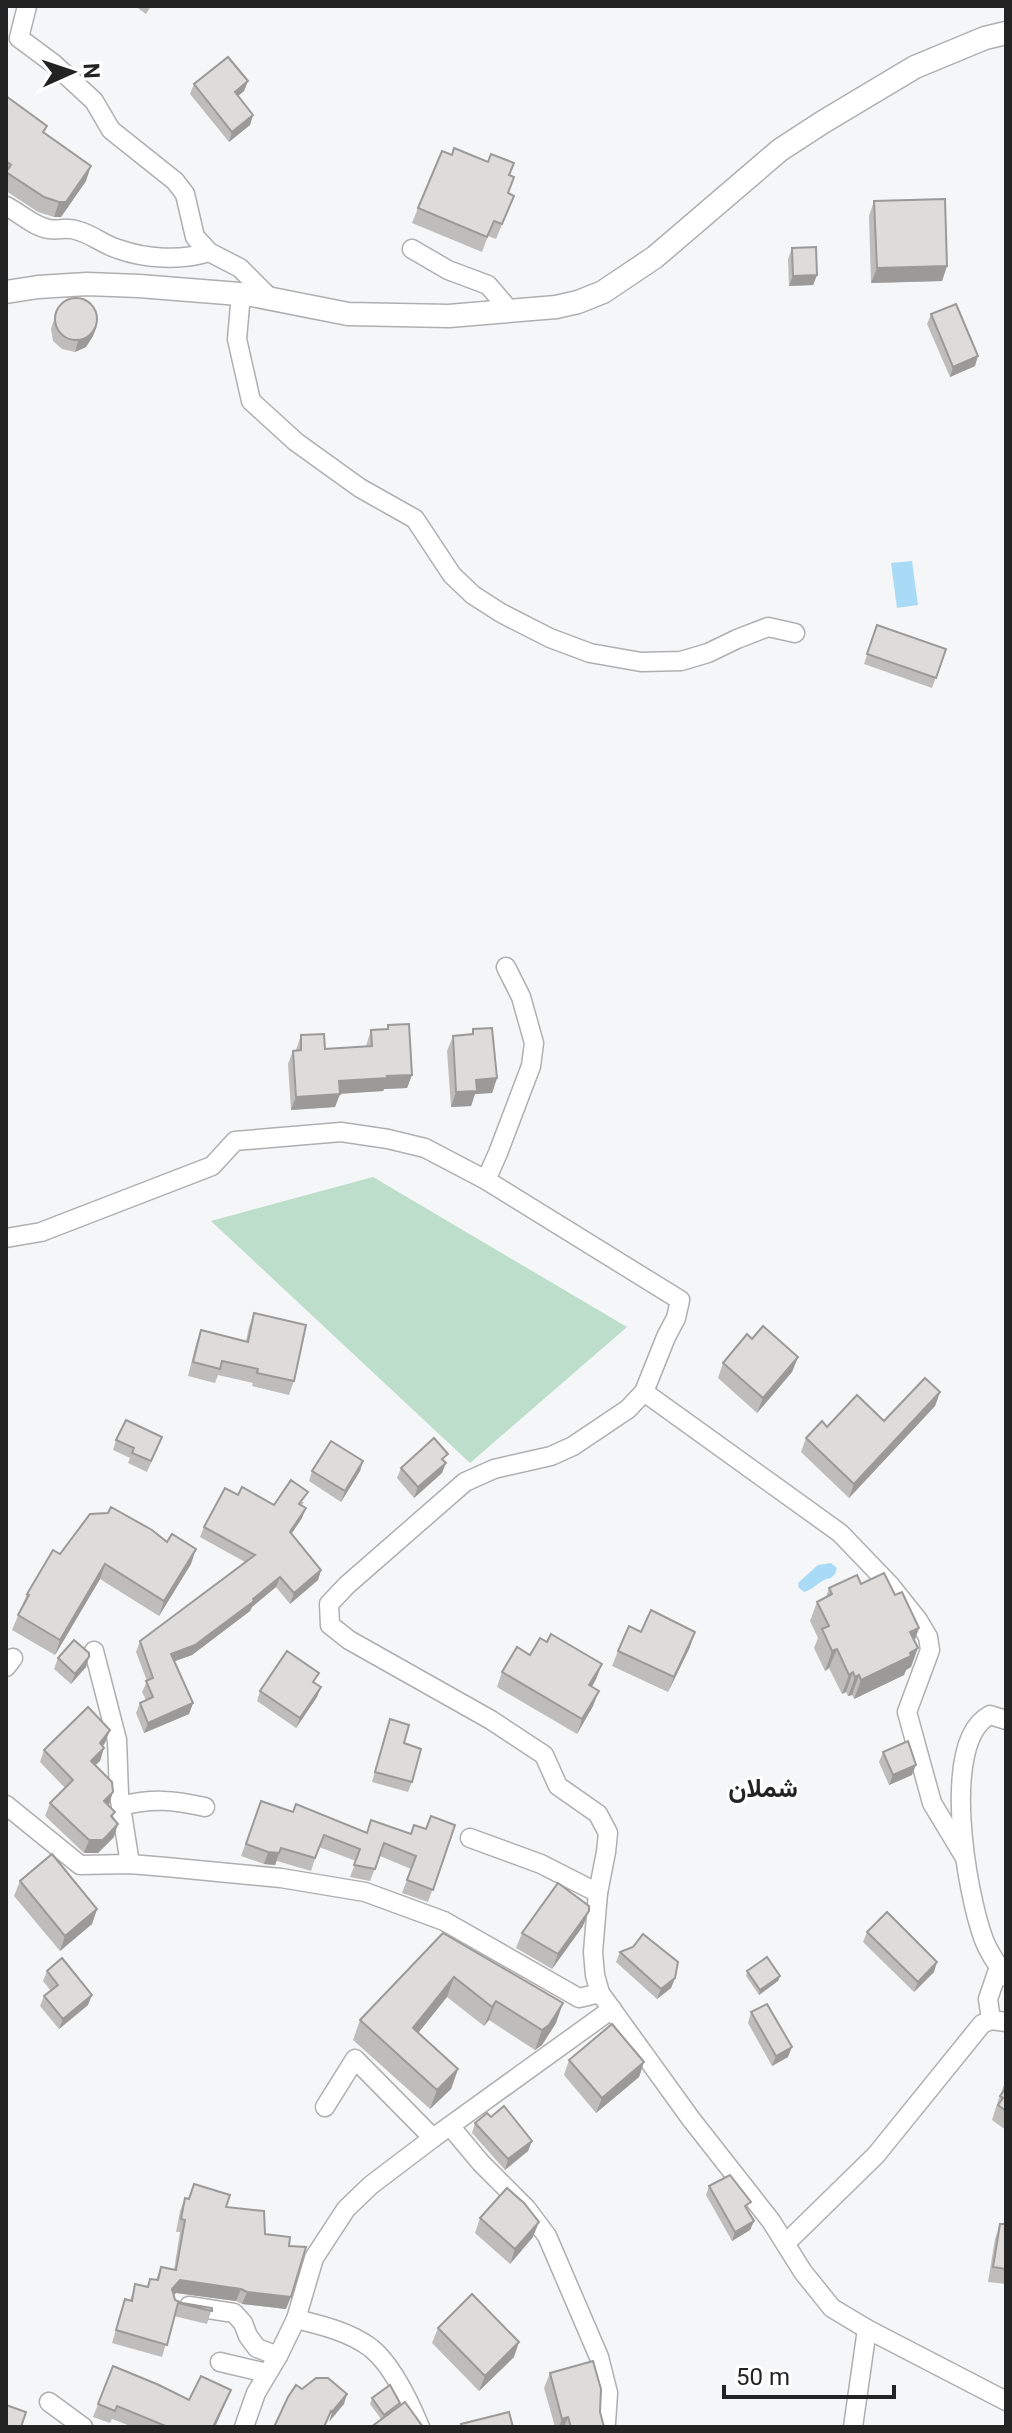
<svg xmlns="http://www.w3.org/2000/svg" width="1012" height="2433" font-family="Roboto,Vazirmatn,sans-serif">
	<rect width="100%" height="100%" fill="#f5f6f7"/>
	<path fill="#bcdeca" d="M373,1177L627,1327L470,1463L211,1221Z"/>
	<g fill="#aadbf6">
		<path d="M912,561L918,605L897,608L891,563Z"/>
		<path d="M831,1563L837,1568L835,1574L831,1578C820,1579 815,1589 804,1592L799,1588L798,1583L818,1565Z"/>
	</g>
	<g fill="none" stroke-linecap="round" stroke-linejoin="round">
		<defs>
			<g id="minor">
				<path d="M27,6L19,38L54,64L94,101L111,130L175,181L185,194L195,237L209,252L240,268L271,299"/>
				<path d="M6,206C20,213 34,227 49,229C60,231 66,226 79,231C93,235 104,245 118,249C146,259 181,261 209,252"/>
				<path d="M412,249L448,270L488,285L511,312"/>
				<path d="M241,294L237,339L251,401L296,442L360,488L415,519L452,575L473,595L501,613L550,638L590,653L641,662L681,661L708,653L737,639L768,627L795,633"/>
				<path d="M486,1180L498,1153L531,1066L534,1043L521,997L506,967"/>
				<path d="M6,1238L41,1232L212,1166L235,1141L341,1132L388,1139L425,1148L486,1180L680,1300L676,1318L666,1337L644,1392L628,1409L573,1446L551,1456L494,1469L465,1482L347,1585L329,1604L330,1625L349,1640L491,1720L544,1755L558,1786L598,1814L608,1833L606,1852L598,1893L593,1952L595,1975L600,1993L691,2119L771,2221L803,2272L832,2308L867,2329L853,2427"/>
				<path d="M644,1392L840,1533L890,1585L918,1620L928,1637L930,1650L907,1712L932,1803L964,1856"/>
				<path d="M94,1651L117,1740L119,1794L130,1864"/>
				<path d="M6,1667L13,1658"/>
				<path d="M1006,1720L990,1715C939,1741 967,1895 984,1940C989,1953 998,1966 1006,1977"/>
				<path d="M6,1805L80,1865L130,1864L166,1867L281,1878L365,1892L444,1921L579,1998L600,1993"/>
				<path d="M121,1806C153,1798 173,1800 205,1807"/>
				<path d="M470,1838L541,1864L598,1893"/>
				<path d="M991,2020L988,1999L999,1967"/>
				<path d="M325,2107L355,2059L433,2138"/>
				<path d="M450,2126L481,2163L526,2208L547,2236L599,2357L608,2393L606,2423"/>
				<path d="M786,2243L876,2155L982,2024L991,2020L1006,2022"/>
				<path d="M189,2306L234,2313L243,2323L248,2336L257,2348L278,2356"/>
				<path d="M296,2319C321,2325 350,2332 371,2348C392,2365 410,2403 420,2427"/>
				<path d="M867,2329L1006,2401"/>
				<path d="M220,2362L267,2373"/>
				<path d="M49,2402L83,2427"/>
				<path d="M244,2427L256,2393L278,2356L296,2319L314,2258L346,2209L371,2185L433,2138L612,2009"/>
			</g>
			<path id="tertiary" d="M6,292L38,287L87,284L139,286L252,295L348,314L449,316L556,307L578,302L603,292L655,257L780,150L823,122L915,67L985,38L1006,33"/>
		</defs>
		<use href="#minor" stroke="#afafb0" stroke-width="21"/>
		<use href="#tertiary" stroke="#afafb0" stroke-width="25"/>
		<use href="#minor" stroke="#fff" stroke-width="18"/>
		<use href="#tertiary" stroke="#fff" stroke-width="22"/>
	</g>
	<g fill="#bebdbc">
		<path d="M135,6H151L146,14Z"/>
		<path d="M248,81L244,91L238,96L253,115L250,125L229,142L190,94L194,84Z"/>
		<path d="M6,96L45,133L86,181L61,217H54L38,212L6,191Z"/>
		<path d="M510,175L508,193L514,196L508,210L496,239L488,236L482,252L412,223L418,208Z"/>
		<path d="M874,201L947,266L942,281L871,283L869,216Z"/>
		<path d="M792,248L817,275L813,285L789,286L788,259Z"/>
		<path d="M58,307L93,336L86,347L75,352L62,349L53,341L51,329Z"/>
		<path d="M931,314L975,366L950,377L927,324Z"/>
		<path d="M877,625L946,649L932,688L864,664Z"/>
		<path d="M388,1025L412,1075L407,1088L384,1089L383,1091L340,1094L335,1107L291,1110L288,1064L293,1051L296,1050L301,1035L325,1049L366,1046L371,1030H386Z"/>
		<path d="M473,1029L497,1078L492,1093L475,1094L471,1106L451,1107L447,1051L453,1036L471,1035Z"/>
		<path d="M254,1313L294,1381L289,1395L252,1386L253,1383L218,1375L215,1383L188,1376L196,1344L201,1330L246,1341L249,1327Z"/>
		<path d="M752,1339L798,1357L792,1372L757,1413L718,1378L723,1363Z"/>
		<path d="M940,1392L935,1406L849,1498L801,1452L806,1438L827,1427L884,1421Z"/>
		<path d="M116,1440L158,1447L147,1472L128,1463L130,1458L113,1450Z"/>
		<path d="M363,1461L360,1471L341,1502L309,1481L312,1471Z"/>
		<path d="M445,1462L442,1473L414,1498L397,1478L401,1468Z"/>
		<path d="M238,1495L274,1505L304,1502L302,1505V1518L291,1534L321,1570L318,1580L290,1604L276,1587L252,1607L250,1611L192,1655L174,1661L193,1703L189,1714L144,1733L136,1713L140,1703L146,1700L142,1692L147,1681L136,1652L140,1641L245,1562L200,1537L204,1527Z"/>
		<path d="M60,1554L191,1564L159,1616L100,1579L55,1655L12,1630L27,1594Z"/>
		<path d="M861,1584L895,1595L919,1628L914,1640L911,1667L906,1670L904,1675L854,1699L852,1695L848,1696L846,1692L842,1694L829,1668L825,1671L814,1648L818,1638L810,1621L817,1602L826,1597L829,1588Z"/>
		<path d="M641,1632L690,1647L668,1692L612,1666L618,1651Z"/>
		<path d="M547,1642L602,1664L596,1679L592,1687L593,1706L577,1734L497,1687L502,1672L530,1655Z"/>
		<path d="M89,1657L86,1667L71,1684L54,1669L58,1658Z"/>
		<path d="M260,1691L317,1697L296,1728L257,1701Z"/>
		<path d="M390,1719L404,1743L412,1782L408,1792L372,1782Z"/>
		<path d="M110,1730L103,1746L100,1761L95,1765L113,1818L114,1837L98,1853H84L45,1816L50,1803L65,1788L40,1762L44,1750Z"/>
		<path d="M883,1752L912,1775L889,1785L879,1762Z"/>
		<path d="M261,1801L293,1812L367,1833L411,1834L426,1829L455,1825L428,1902L402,1893L411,1869L380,1856L370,1881L350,1877L356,1861L319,1847L311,1871L277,1861L275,1865L264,1864L241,1856Z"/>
		<path d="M20,1881L97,1909L92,1924L60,1951L14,1896Z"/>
		<path d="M583,1926L552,1969L516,1948L522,1933Z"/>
		<path d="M867,1932L934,1972L914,1992L863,1942Z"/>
		<path d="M443,1933L556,2023L542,2045L535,2050L489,2020L484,2026L447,1997L418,2033L458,2069L451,2089L430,2109L353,2040L360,2020Z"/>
		<path d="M620,1952L675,1978L671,1988L657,1999L616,1962Z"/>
		<path d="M47,1971L88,2005L59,2029L40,2006L44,1996L51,1991L43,1981Z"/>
		<path d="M747,1971L780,1976L778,1981L759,1995L746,1976Z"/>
		<path d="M751,2012L788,2057L772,2066L748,2023Z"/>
		<path d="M569,2060L644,2062L639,2077L596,2113L564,2075Z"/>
		<path d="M1006,2080V2130L992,2120L999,2098Z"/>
		<path d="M491,2117L532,2141L528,2151L505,2170L472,2133L475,2123Z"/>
		<path d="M194,2184L265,2234L286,2309L242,2304L236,2301L176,2293L174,2295L175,2300L182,2303L212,2308L207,2324L174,2316L162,2357L112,2343L125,2299L130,2301L135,2284L147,2287L150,2279L156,2280L161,2267L174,2270L180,2232H176L180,2211L185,2198L188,2199Z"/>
		<path d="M709,2186L748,2212L754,2221L750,2230L732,2241L706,2195Z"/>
		<path d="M480,2218L533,2237L510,2264L475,2233Z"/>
		<path d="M1000,2224H1006V2284L988,2282L995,2239Z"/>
		<path d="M438,2328L514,2357L479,2391L432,2343Z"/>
		<path d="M113,2366L189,2400L231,2390L215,2427H133L112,2419L110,2423L93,2417Z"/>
		<path d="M550,2373L600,2412L604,2427H555L544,2388Z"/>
		<path d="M372,2398L399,2406L381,2419L370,2404Z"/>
	</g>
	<g fill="#9b9a99">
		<path d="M248,81L244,91L231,102L235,92Z"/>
		<path d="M253,115L250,125L229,142L232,132Z"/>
		<path d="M91,166L86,181L61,217H54L59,202Z"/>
		<path d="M947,266L942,281L871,283L877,268Z"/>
		<path d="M817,275L813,285L789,286L793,276Z"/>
		<path d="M97,326L93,336L86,347L75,352L78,341Z"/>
		<path d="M978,356L975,366L950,377L953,367Z"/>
		<path d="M412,1075L407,1088L384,1089L383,1091L334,1094L339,1081Z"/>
		<path d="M497,1078L492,1093L475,1094L471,1106L451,1107L456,1092L476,1080Z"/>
		<path d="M340,1094L335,1107L291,1110L296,1097Z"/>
		<path d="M798,1357L792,1372L757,1413L763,1398Z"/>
		<path d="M940,1392L935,1406L849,1498L854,1484Z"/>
		<path d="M363,1461L360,1471L341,1502L345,1491Z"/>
		<path d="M446,1463L442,1473L414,1498L418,1487Z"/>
		<path d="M306,1508L302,1518L286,1542L290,1532Z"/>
		<path d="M196,1549L191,1564L159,1616L164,1601Z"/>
		<path d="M105,1564L100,1579L55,1655L60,1640Z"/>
		<path d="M321,1570L318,1580L290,1604L294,1593Z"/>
		<path d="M280,1577L276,1587L252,1607L250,1611L192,1655L167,1664L171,1654L253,1599Z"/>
		<path d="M919,1628L912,1648L910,1632Z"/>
		<path d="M695,1632L690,1647L668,1692L674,1677Z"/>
		<path d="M918,1648L911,1667L906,1670L904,1675L854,1699L861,1680Z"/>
		<path d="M837,1649L829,1668L825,1671L832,1651Z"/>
		<path d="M89,1657L86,1667L71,1684L75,1674Z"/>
		<path d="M602,1664L596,1679L584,1700L589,1685Z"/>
		<path d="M853,1672L846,1692L842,1694L849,1675Z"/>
		<path d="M859,1675L852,1695L848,1696L855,1677Z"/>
		<path d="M321,1687L317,1697L296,1728L300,1718Z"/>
		<path d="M599,1691L593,1706L577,1734L582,1719Z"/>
		<path d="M193,1703L189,1714L144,1733L148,1723Z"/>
		<path d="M110,1730L105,1743L95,1756L100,1743Z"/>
		<path d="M104,1748L100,1761L86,1774L91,1761Z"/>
		<path d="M916,1765L912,1775L889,1785L893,1775Z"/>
		<path d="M113,1792L109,1805L104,1801Z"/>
		<path d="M118,1824L114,1837L98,1853H84L89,1840Z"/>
		<path d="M268,1852L279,1853L275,1865L264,1864Z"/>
		<path d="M97,1909L92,1924L60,1951L65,1936Z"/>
		<path d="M589,1911L583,1926L552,1969L558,1954Z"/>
		<path d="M937,1962L934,1972L914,1992L918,1982Z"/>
		<path d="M780,1976L778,1981L759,1995L760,1990Z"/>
		<path d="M454,1977L447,1997L406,2048L413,2028Z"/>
		<path d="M675,1978L671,1988L657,1999L661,1989Z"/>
		<path d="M92,1995L88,2005L59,2029L63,2019Z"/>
		<path d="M496,2001L489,2020L484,2026L492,2007Z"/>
		<path d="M563,2003L556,2023L542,2045L535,2050L542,2030Z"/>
		<path d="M792,2047L788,2057L772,2066L776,2056Z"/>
		<path d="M644,2062L639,2077L596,2113L602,2098Z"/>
		<path d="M458,2069L451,2089L430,2109L437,2090Z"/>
		<path d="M532,2141L528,2151L505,2170L508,2159Z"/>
		<path d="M754,2221L750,2230L732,2241L735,2232Z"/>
		<path d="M539,2222L533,2237L510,2264L515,2249Z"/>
		<path d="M180,2280L241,2289L236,2301L176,2293L167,2301L172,2289Z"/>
		<path d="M247,2292L291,2297L286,2309L242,2304Z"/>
		<path d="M519,2342L514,2357L479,2391L485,2376Z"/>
		<path d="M231,2390L215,2427H213Z"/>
		<path d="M347,2394L344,2404L329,2422L332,2412Z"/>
		<path d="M568,2417L564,2427H559L562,2419Z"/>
	</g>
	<g fill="#dddcdb" stroke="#9b9a99" stroke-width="2">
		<path d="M228,57L248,81L235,92L253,115L232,132L194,84Z"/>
		<path d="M6,96L47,126L43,132L91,166L66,202H59L44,197L6,172L11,165L6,161Z"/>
		<path d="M454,148L488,162L491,154L514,163L509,175L514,177L508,193L514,196L502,224L494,221L487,237L418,208L442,151L452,155Z"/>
		<path d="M945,199L947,266L877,268L874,201Z"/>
		<path d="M816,247L817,275L793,276L792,248Z"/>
		<circle cx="76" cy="319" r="21"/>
		<path d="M956,304L978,356L953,367L931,314Z"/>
		<path d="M877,625L946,649L936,678L867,654Z"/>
		<path d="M409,1024L412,1075L387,1076L388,1078L339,1081L340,1094L296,1097L293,1051L301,1050V1035L324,1034L325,1049L372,1046L371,1030L388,1029V1025Z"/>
		<path d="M492,1028L497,1078L476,1080L477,1091L456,1092L453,1036L473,1034V1029Z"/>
		<path d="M254,1313L306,1325L294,1381L257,1373L258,1369L222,1361L220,1369L193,1362L201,1330L248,1342Z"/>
		<path d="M763,1326L798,1357L763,1398L723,1363L747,1334L752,1339Z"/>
		<path d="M925,1378L940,1392L854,1484L806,1438L822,1421L827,1427L857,1395L884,1421Z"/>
		<path d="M126,1420L162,1437L151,1461L132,1453L134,1448L116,1440Z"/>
		<path d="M434,1438L448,1454L442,1459L446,1463L418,1487L401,1468Z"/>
		<path d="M331,1441L363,1461L345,1491L312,1471Z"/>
		<path d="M291,1480L308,1492L299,1504L306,1508L290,1532L321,1570L294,1593L280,1577L253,1599L254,1601L195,1645L171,1654L193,1703L148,1723L140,1703L153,1697L146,1681L153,1678L140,1641L255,1555L204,1527L225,1488L238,1495L242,1487L274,1505Z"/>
		<path d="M111,1507L152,1530L167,1542L172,1534L196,1549L164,1601L105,1564L60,1640L18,1615L29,1595L27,1594L53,1550L60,1554L90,1514L108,1513Z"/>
		<path d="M884,1573L895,1595L902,1592L919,1628L910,1632L918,1648L910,1653L911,1656L861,1680L859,1675L855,1677L853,1672L849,1675L837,1649L832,1651L822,1629L829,1626L817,1602L832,1594L829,1588L857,1575L861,1584Z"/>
		<path d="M651,1610L695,1632L674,1677L618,1651L629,1626L641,1632Z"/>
		<path d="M551,1634L602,1664L589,1685L599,1691L582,1719L502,1672L517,1647L530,1655L540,1638L547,1642Z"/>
		<path d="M74,1640L89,1653V1657L75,1674L58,1658Z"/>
		<path d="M287,1651L319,1673L313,1682L321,1687L300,1718L260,1691Z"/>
		<path d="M88,1707L110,1730L100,1743L104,1748L91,1761L112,1782L113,1792L104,1801L115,1812L111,1816L118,1824L103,1840H89L50,1803L73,1780L44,1750Z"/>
		<path d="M390,1719L409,1725L404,1743L421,1749L412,1782L375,1772Z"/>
		<path d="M908,1741L916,1765L893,1775L883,1752Z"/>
		<path d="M261,1801L293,1812L296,1804L367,1833L371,1820L411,1834L414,1825L426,1829L431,1816L455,1825L433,1890L407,1880L416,1856L384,1843L375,1869L354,1865L360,1849L324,1835L315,1858L281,1848L279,1853L268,1852L246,1844Z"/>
		<path d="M52,1854L97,1909L65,1936L20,1881Z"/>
		<path d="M558,1883L589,1906V1911L558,1954L522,1933Z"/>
		<path d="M887,1912L937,1962L918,1982L867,1932Z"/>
		<path d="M443,1933L563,2003L549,2025L542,2030L496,2001L492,2007L454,1977L413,2028L458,2069L437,2090L360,2020Z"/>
		<path d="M643,1934L678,1962L675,1978L661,1989L620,1952L633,1947Z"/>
		<path d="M767,1957L780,1976L760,1990L747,1971Z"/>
		<path d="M62,1958L92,1995L63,2019L44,1996L58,1985L47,1971Z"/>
		<path d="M767,2004L792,2047L776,2056L751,2012Z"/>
		<path d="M612,2024L644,2062L602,2098L569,2060Z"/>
		<path d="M1006,2088V2111L998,2105L1003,2098L1000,2096Z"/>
		<path d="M504,2106L532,2141L508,2159L475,2123L487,2113L491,2117Z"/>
		<path d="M730,2175L751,2202L745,2206L754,2221L735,2232L709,2186Z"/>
		<path d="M194,2184L230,2195L226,2207L264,2211L265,2234L290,2237L289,2246L306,2247L291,2297L247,2292L241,2289L180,2280L172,2289L175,2300L182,2303L212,2308V2311L178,2303L167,2345L116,2330L125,2299L132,2301L135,2284L148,2287L150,2279L158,2280L161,2267L176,2270L185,2220L181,2219L185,2198L189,2199Z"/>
		<path d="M507,2188L524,2203L539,2222L515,2249L480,2218Z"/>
		<path d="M1000,2224H1006V2269L993,2267Z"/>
		<path d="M472,2294L519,2342L485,2376L438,2328Z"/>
		<path d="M593,2361L601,2389L600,2412L604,2427H571L568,2417L562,2419L550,2373Z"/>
		<path d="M113,2366L159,2385L189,2400L201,2376L231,2390L213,2427H168L117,2406L115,2411L98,2404Z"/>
		<path d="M316,2378H328L347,2394L332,2412L331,2411L324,2427H274L288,2397L296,2385L302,2389Z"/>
		<path d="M390,2385L400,2403L384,2415L372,2398Z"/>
		<path d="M405,2402L423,2427H371Z"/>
		<path d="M6,2405L26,2412L21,2427H6Z"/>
		<path d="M509,2412L513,2427H462L461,2424Z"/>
	</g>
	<g text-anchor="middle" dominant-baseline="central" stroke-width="6" stroke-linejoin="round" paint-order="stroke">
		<g font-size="26" font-weight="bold" fill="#232323" stroke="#fff">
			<text x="763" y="1788">شملان</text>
		</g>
	</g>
	<rect width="1012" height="2433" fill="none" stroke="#232323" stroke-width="16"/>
	<g transform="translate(72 72) rotate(87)" stroke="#ffffff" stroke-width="6" paint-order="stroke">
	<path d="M0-6L14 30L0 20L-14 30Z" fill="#232323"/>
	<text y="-12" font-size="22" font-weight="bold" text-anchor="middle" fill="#232323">N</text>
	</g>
	<path d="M724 2385v12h170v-12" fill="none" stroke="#232323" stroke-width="4"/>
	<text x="736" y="2385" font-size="24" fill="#232323" stroke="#ffffff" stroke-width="6" paint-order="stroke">50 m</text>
</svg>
